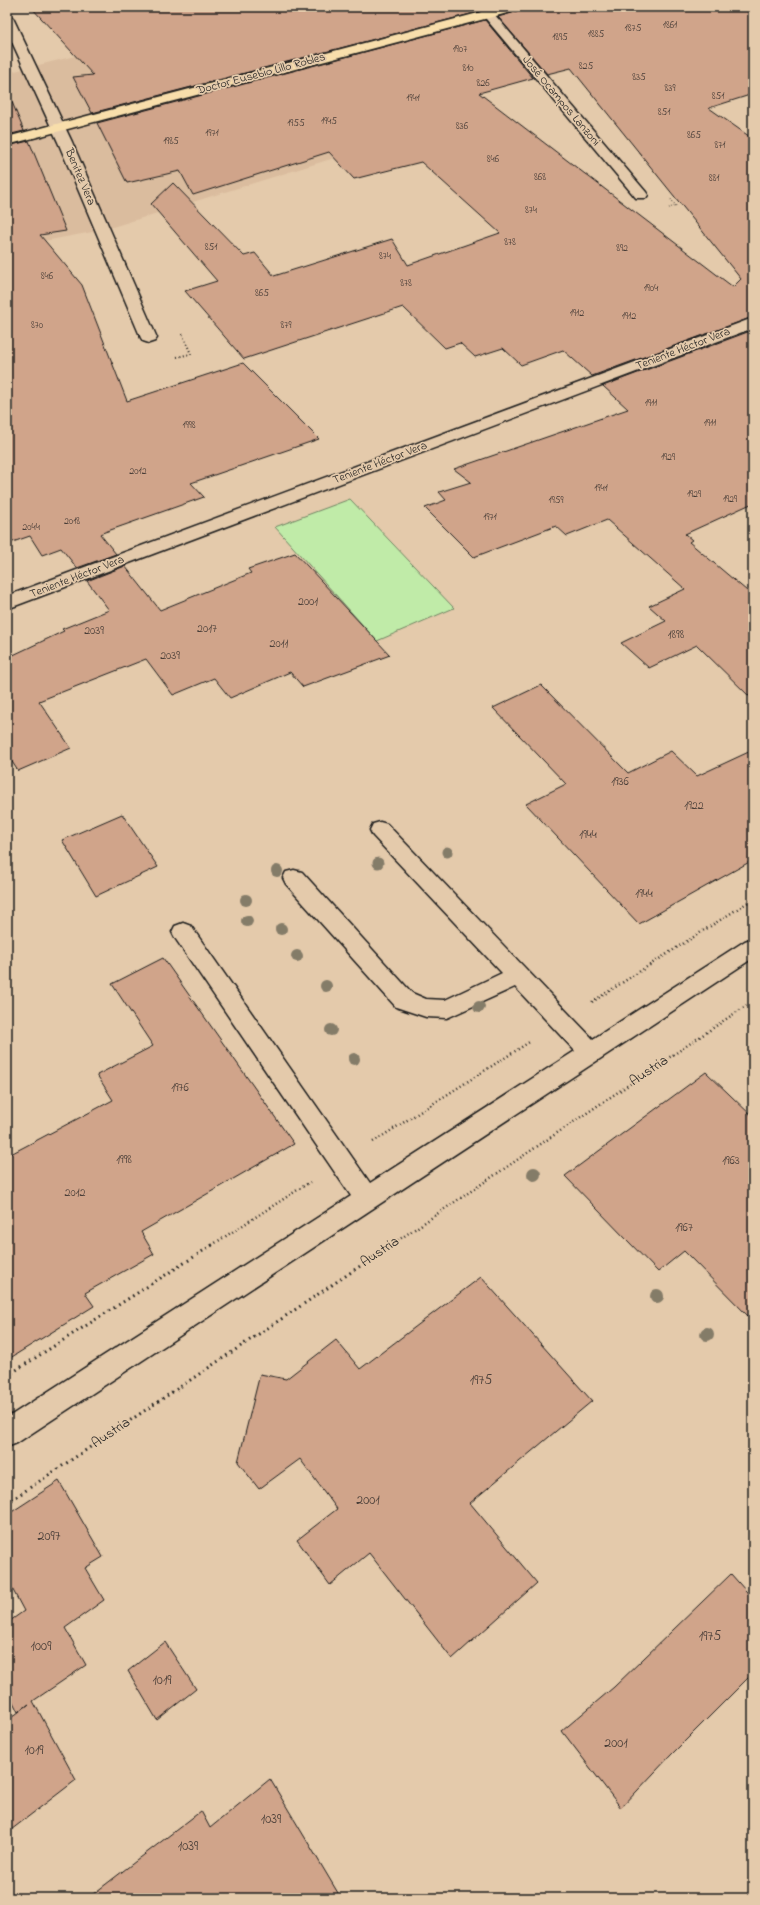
<svg xmlns="http://www.w3.org/2000/svg" width="760" height="1905" font-family="'Indie Flower',sans-serif">
	<rect width="100%" height="100%" fill="#e4caab"/>
	<filter id="ink" filterUnits="userSpaceOnUse"><feTurbulence type="fractalNoise" baseFrequency=".025" numOctaves="2"/><feDisplacementMap in="SourceGraphic" scale="8" xChannelSelector="R" yChannelSelector="G"/><feConvolveMatrix kernelMatrix="1 2 1 2 8 2 1 2 1" color-interpolation-filters="sRGB"/></filter>
	<g filter="url(#ink)">
		<path fill="#dabc9e" d="M271,7H753L604,57L535,70L514,46L444,66L482,112L103,230L7,248V73Z"/>
		<path fill="#c0eba8" stroke="#6e8462" d="M350,499L454,608L377,641L275,527Z"/>
		<g fill="#d0a48a" stroke="#1c1c1c">
			<path d="M31,7H475L478,12L92,113L73,77L93,75Z"/>
			<path d="M522,7H753V94L709,108L753,139V317L592,376L563,350L521,365L503,348L475,357L460,343L445,348L403,307L244,359L185,291L217,281L151,204L173,183L244,256L255,253L274,276L392,239L408,265L500,233L421,162L354,179L329,152L193,195L180,171L127,183L97,123L485,20L533,78L479,93L733,287L741,279L571,68L547,74L498,17L519,11Z"/>
			<path d="M7,90L24,131L7,135Z"/>
			<path d="M29,141L66,231L40,235L82,285L127,401L243,363L319,439L191,483L204,497L102,533L100,534L116,554L77,568L61,548L42,555L30,536L7,544V146Z"/>
			<path d="M753,330V503L685,534L692,540L689,542L753,596V700L697,645L649,668L621,643L666,621L649,606L685,589L607,520L567,536L556,526L474,557L425,508L446,500L439,492L471,482L454,469L628,409L603,386Z"/>
			<path d="M295,553L390,655L303,687L290,672L230,698L214,678L173,695L146,659L39,701L71,748L18,771L7,754V655L9,657L64,631L62,629L109,610L87,581L125,566L160,610L251,573L248,569Z"/>
			<path d="M541,685L628,773L671,751L697,776L753,750V860L639,924L526,804L566,784L493,708Z"/>
			<path d="M122,814L158,867L96,896L62,840Z"/>
			<path d="M163,958L294,1144L141,1232L154,1254L85,1293L94,1306L7,1360V1156L113,1100L97,1075L153,1046L112,984Z"/>
			<path d="M706,1072L753,1117V1321L684,1251L658,1272L565,1176Z"/>
			<path d="M481,1277L592,1401L470,1503L537,1583L452,1659L369,1553L330,1585L297,1540L337,1509L300,1459L259,1489L238,1462L260,1374L286,1379L336,1340L360,1369Z"/>
			<path d="M59,1481L103,1557L85,1568L104,1600L65,1628L86,1665L33,1701L76,1780L7,1833V1721L29,1704L18,1712L7,1690V1623L24,1611L7,1579V1515Z"/>
			<path d="M731,1574L753,1599V1673L671,1755L621,1808L562,1731L614,1687Z"/>
			<path d="M165,1642L196,1689L157,1720L128,1671Z"/>
			<path d="M270,1779L341,1898H88L201,1811L210,1828Z"/>
		</g>
		<g fill="none" stroke-linecap="round" stroke-linejoin="round">
			<defs>
				<g id="minor">
					<path d="M476,7H488L646,192L648,195L646,198H636Z"/>
					<path d="M7,14L13,18L72,142L157,338L155,341L149,343L143,341L141,338L58,142L7,31Z"/>
					<path d="M753,318V328L7,609V596Z"/>
					<path d="M380,822L387,824L593,1039L745,941L753,938V958L17,1443L7,1447V1418L351,1196L175,938L172,932L175,926L183,923L191,926L370,1183L575,1051L515,987L447,1018L426,1017L396,1007L286,884L283,878L286,872L294,870L302,872L412,993L426,999L445,1000L502,973L373,836L370,830L373,824Z"/>
				</g>
				<path id="major" d="M501,7H521L519,10L7,145V137Z"/>
			</defs>
			<use href="#minor" stroke="#1c1c1c" stroke-width="3"/>
			<use href="#major" stroke="#1c1c1c" stroke-width="3"/>
			<g stroke="#1c1c1c" stroke-width="1.5" stroke-dasharray="0.5 2" stroke-linecap="butt">
				<path d="M545,12L564,7"/>
				<path d="M669,208L676,206L670,198"/>
			</g>
			<path stroke="#1c1c1c" stroke-width="2" stroke-dasharray="1 2.5" stroke-linecap="butt" d="M177,357L191,354L182,333"/>
			<g stroke="#1c1c1c" stroke-width="2.5" stroke-dasharray="1 3" stroke-linecap="butt">
				<path d="M592,1002L753,899"/>
				<path d="M373,1142L531,1041"/>
				<path d="M212,1245L310,1182"/>
				<path d="M391,1245L753,1001"/>
			</g>
			<g stroke="#1c1c1c" stroke-width="3" stroke-dasharray="1.5 4" stroke-linecap="butt">
				<path d="M7,1376L214,1244"/>
				<path d="M7,1503L393,1244"/>
			</g>
			<use href="#minor" fill="#e4caab" fill-rule="evenodd"/>
			<use href="#major" fill="#f8deab" fill-rule="evenodd"/>
		</g>
		<g fill="#847b68">
			<circle cx="447" cy="852" r="5.5"/>
			<circle cx="378" cy="863" r="5.5"/>
			<circle cx="277" cy="871" r="6"/>
			<circle cx="246" cy="900" r="6"/>
			<circle cx="247" cy="921" r="6"/>
			<circle cx="281" cy="929" r="6"/>
			<circle cx="297" cy="956" r="6"/>
			<circle cx="326" cy="986" r="6"/>
			<circle cx="479" cy="1007" r="6"/>
			<circle cx="331" cy="1030" r="6"/>
			<circle cx="354" cy="1059" r="6"/>
			<circle cx="534" cy="1174" r="7"/>
			<circle cx="657" cy="1296" r="7"/>
			<circle cx="707" cy="1334" r="7"/>
		</g>
	</g>
	<g text-anchor="middle" dominant-baseline="central" stroke-width="3.5" stroke-linejoin="round" paint-order="stroke">
		<g font-size="10" fill="#493e38">
			<text x="670" y="25">1861</text>
			<text x="633" y="28">1875</text>
			<text x="596" y="34">1885</text>
			<text x="560" y="37">1895</text>
			<text x="460" y="49">1907</text>
			<text x="586" y="66">825</text>
			<text x="468" y="68">810</text>
			<text x="639" y="77">835</text>
			<text x="483" y="83">826</text>
			<text x="670" y="88">839</text>
			<text x="718" y="96">851</text>
			<text x="413" y="98">1941</text>
			<text x="664" y="112">851</text>
			<text x="329" y="121">1945</text>
			<text x="296" y="123">1955</text>
			<text x="462" y="126">836</text>
			<text x="212" y="133">1971</text>
			<text x="694" y="135">865</text>
			<text x="171" y="141">1985</text>
			<text x="720" y="145">871</text>
			<text x="493" y="159">846</text>
			<text x="540" y="177">868</text>
			<text x="714" y="178">881</text>
			<text x="531" y="210">874</text>
			<text x="510" y="242">878</text>
			<text x="211" y="247">851</text>
			<text x="622" y="248">892</text>
			<text x="385" y="256">874</text>
			<text x="47" y="276">846</text>
			<text x="406" y="283">878</text>
			<text x="651" y="288">1904</text>
			<text x="262" y="293">865</text>
			<text x="577" y="313">1912</text>
			<text x="629" y="316">1912</text>
			<text x="37" y="325">870</text>
			<text x="286" y="325">879</text>
			<text x="651" y="403">1911</text>
			<text x="710" y="423">1911</text>
			<text x="189" y="425">1998</text>
			<text x="668" y="457">1929</text>
			<text x="138" y="471">2012</text>
			<text x="601" y="488">1941</text>
			<text x="694" y="494">1929</text>
			<text x="730" y="499">1929</text>
			<text x="556" y="500">1959</text>
			<text x="490" y="517">1971</text>
			<text x="72" y="521">2018</text>
			<text x="31" y="527">2044</text>
		</g>
		<g font-size="12" fill="#1c1c1c" stroke="#e4caab">
			<text transform="translate(261 74) rotate(-15)">Doctor Eusebio Lillo Robles</text>
			<text transform="translate(561 101) rotate(50)">José Ocampos Lanzoni</text>
			<text transform="translate(80 177) rotate(67)">Benitez Vera</text>
			<text transform="translate(683 349) rotate(-21)">Teniente Héctor Vera</text>
			<text transform="translate(380 463) rotate(-21)">Teniente Héctor Vera</text>
			<text transform="translate(77 577) rotate(-21)">Teniente Héctor Vera</text>
		</g>
		<g font-size="12" fill="#493e38">
			<text x="308" y="602">2001</text>
			<text x="207" y="629">2017</text>
			<text x="94" y="631">2039</text>
			<text x="676" y="635">1898</text>
			<text x="279" y="644">2011</text>
			<text x="170" y="656">2039</text>
			<text x="620" y="782">1936</text>
			<text x="694" y="806">1922</text>
			<text x="588" y="835">1944</text>
			<text x="644" y="894">1944</text>
			<text x="180" y="1088">1976</text>
			<text x="124" y="1160">1998</text>
			<text x="731" y="1161">1963</text>
			<text x="75" y="1193">2012</text>
			<text x="684" y="1228">1967</text>
		</g>
		<g font-size="14" fill="#1c1c1c" stroke="#e4caab">
			<text transform="translate(649 1071) rotate(-34)">Austria</text>
			<text transform="translate(380 1252) rotate(-34)">Austria</text>
			<text transform="translate(111 1433) rotate(-34)">Austria</text>
		</g>
		<g font-size="14" fill="#493e38">
			<text x="481" y="1380">1975</text>
			<text x="368" y="1500">2001</text>
			<text x="49" y="1536">2097</text>
			<text x="710" y="1636">1975</text>
			<text x="41" y="1646">1009</text>
			<text x="162" y="1680">1019</text>
			<text x="616" y="1743">2001</text>
			<text x="34" y="1750">1019</text>
			<text x="271" y="1819">1039</text>
			<text x="188" y="1846">1039</text>
		</g>
	</g>
	<rect width="760" height="1905" fill="none" stroke="#e4caab" stroke-width="24"/>
	<rect x="12" y="12" width="736" height="1881" fill="none" stroke="#1c1c1c" stroke-width="1.5" filter="url(#ink)"/>
</svg>
